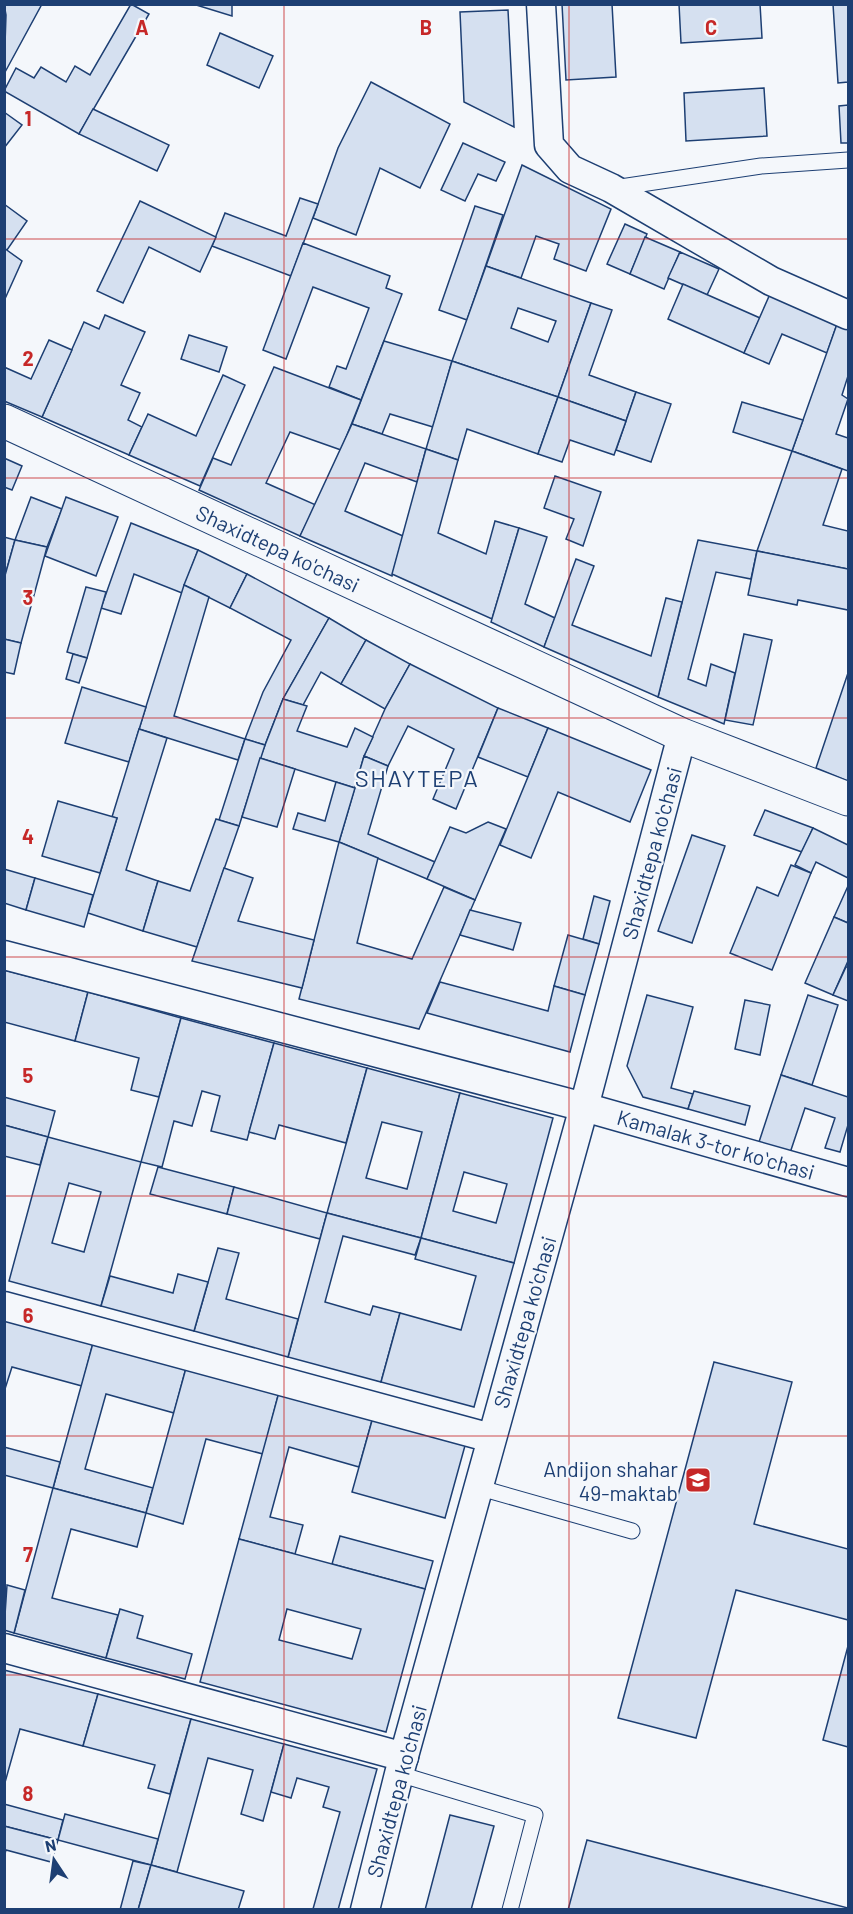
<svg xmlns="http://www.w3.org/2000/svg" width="853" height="1914" font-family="Barlow,sans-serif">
	<rect width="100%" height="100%" fill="#f4f7fb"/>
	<g fill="#d5e0f0" stroke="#1d3f73" stroke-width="1.5" fill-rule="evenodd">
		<path d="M4,4H42L4,74L6,15Z"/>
		<path d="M131,4L149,14L79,134L4,91L16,68L34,78L41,67L66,82L75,66L90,75Z"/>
		<path d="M232,4V16L193,4Z"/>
		<path d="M562,4H612L616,77L566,80Z"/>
		<path d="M679,4H760L762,38L681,43Z"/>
		<path d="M833,4H848V82L838,83Z"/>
		<path d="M508,10L514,127L464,102L460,12Z"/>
		<path d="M220,33L273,56L259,88L207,65Z"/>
		<path d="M371,82L450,124L420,188L380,168L356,235L313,218L338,148Z"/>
		<path d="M764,88L767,136L686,141L684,93Z"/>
		<path d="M848,105V143H841L839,106Z"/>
		<path d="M93,109L169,145L157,171L79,134Z"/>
		<path d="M4,112L22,125L4,148Z"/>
		<path d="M463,143L505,162L496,181L478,174L465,201L441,190Z"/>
		<path d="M522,165L611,209L586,271L554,259L559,244L536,236L521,278L486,266Z"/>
		<path d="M300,198L318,204L291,276L212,246L225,213L286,236Z"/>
		<path d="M140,201L216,237L200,272L149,247L123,303L97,291Z"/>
		<path d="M4,204L27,221L7,250L4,248Z"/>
		<path d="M475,206L503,215L467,320L439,310Z"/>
		<path d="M625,224L647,234L630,274L607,264Z"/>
		<path d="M645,237L680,252L664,289L630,274Z"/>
		<path d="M303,243L390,276L386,288L402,294L361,400L329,387L337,366L346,369L369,308L313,287L286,359L263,350Z"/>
		<path d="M4,248L22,261L4,301Z"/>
		<path d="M680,252L719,269L707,295L668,278Z"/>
		<path d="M486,266L591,303L558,397L452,361ZM518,308L556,321L548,342L511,328Z"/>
		<path d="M683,284L760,318L744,353L668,319Z"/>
		<path d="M770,294L837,324L827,353L782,334L769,364L744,353Z"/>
		<path d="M591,303L612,310L589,375L636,392L626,421L558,397Z"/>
		<path d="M105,315L145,332L121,385L140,393L128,420L142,427L129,455L42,417L84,322L99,329Z"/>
		<path d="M837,324L848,329V376L842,395L848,399L836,434L848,438V471L792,451Z"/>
		<path d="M189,335L227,347L219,372L181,359Z"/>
		<path d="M49,340L72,350L42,417L4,401V367L31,379Z"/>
		<path d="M384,341L452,361L433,427L390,414L382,434L352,424Z"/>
		<path d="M452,361L558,397L538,454L467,429L458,460L426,449Z"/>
		<path d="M274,367L361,400L341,450L290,432L266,483L316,505L300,536L199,490L213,458L231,465Z"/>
		<path d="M223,375L245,385L200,486L129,455L148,414L196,436Z"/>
		<path d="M636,392L671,404L651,462L616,450Z"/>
		<path d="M558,397L626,421L614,455L570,440L562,462L538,454Z"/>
		<path d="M742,402L803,420L792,451L733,432Z"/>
		<path d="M352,424L426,449L417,482L365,463L345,511L403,536L392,576L300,536Z"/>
		<path d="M426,449L458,460L438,533L486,554L495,521L519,528L492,619L392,574Z"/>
		<path d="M792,451L842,469L823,525L848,531V569L757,551Z"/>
		<path d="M4,458L22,466L12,490L4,487Z"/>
		<path d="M555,476L601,492L583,546L566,539L574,519L544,508Z"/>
		<path d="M31,497L62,509L47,547L15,540Z"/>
		<path d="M66,497L118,517L96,576L45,556Z"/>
		<path d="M131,523L198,550L182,593L134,574L121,614L101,608Z"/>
		<path d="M519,528L547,537L525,604L555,618L544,647L491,622Z"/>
		<path d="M4,537L15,540L4,579Z"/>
		<path d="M15,540L47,547L21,643L4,639V579Z"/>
		<path d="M698,540L757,551L751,579L716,572L688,679L706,686L711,664L735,673L724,724L658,697Z"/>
		<path d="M198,550L247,574L230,608L184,585Z"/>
		<path d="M757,551L848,569V610L798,600L797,605L748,595Z"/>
		<path d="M576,559L594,566L572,625L651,656L666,598L682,602L658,697L544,647Z"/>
		<path d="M247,574L329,618L283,699L265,745L245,739L263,692L291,640L230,608Z"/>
		<path d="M184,585L209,597L174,716L245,739L238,760L139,729Z"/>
		<path d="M86,587L106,592L87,658L67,652Z"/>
		<path d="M329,618L366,640L341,684L321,672L303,705L283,699Z"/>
		<path d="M744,634L772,640L753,725L725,720Z"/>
		<path d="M4,639L21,643L14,674L4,672Z"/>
		<path d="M366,640L410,664L385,709L341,684Z"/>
		<path d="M73,654L87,658L79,683L66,679Z"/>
		<path d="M410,664L498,708L456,809L433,799L454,749L408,726L388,766L364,756L385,709Z"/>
		<path d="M848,673V781L816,768Z"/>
		<path d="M82,687L146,707L129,762L65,743Z"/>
		<path d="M283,699L307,706L297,731L347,747L355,728L373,737L364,756L355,788L260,758Z"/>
		<path d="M498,708L548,728L528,777L478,757Z"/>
		<path d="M548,728L651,770L630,822L558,792L531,858L500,845Z"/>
		<path d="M139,729L167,738L126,870L158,881L143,931L88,913L117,818L112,817Z"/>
		<path d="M245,739L265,745L239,826L219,820Z"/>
		<path d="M364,756L388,766L368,834L435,862L427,879L339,842Z"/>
		<path d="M260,758L295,769L277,827L242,817Z"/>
		<path d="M336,782L355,788L339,842L293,829L298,813L325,821Z"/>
		<path d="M58,801L117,818L100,873L42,856Z"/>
		<path d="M765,810L813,828L802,852L754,835Z"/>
		<path d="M216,819L239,826L197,947L143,931L158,881L190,891Z"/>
		<path d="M488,822L506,829L475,900L427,879L450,827L466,833Z"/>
		<path d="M813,828L848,845V878L816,862L811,873L795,865Z"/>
		<path d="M692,835L725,846L692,943L658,931Z"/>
		<path d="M339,842L378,858L357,943L412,959L444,887L475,900L419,1029L299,999Z"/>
		<path d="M791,865L811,873L772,970L730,953L757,887L778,896Z"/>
		<path d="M224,868L253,878L238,921L314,940L302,988L192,961Z"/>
		<path d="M4,869L35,878L26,910L4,903Z"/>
		<path d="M35,878L93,895L84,927L26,910Z"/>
		<path d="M848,886V923L834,917Z"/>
		<path d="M594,896L610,901L599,944L583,939Z"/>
		<path d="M470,910L521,923L513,950L460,935Z"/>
		<path d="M834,917L848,923V961L833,995L805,983Z"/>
		<path d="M568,935L599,944L585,995L554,986Z"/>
		<path d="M846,967H848V1001L833,995Z"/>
		<path d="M4,970L88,992L75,1041L4,1022Z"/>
		<path d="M440,982L548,1011L554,986L585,995L570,1052L427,1013Z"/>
		<path d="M88,992L181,1018L159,1097L131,1090L139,1058L75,1041Z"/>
		<path d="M647,995L693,1007L671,1088L693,1094L688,1109L643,1097L627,1066Z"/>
		<path d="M808,995L838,1005L812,1085L781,1075Z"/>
		<path d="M745,1000L770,1005L760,1055L735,1049Z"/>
		<path d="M181,1018L274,1043L247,1140L211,1131L220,1096L202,1091L192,1126L174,1121L162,1167L141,1162Z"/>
		<path d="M274,1043L367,1068L346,1143L279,1125L275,1139L249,1132Z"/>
		<path d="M367,1068L460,1093L421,1238L327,1213ZM382,1122L422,1132L407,1189L366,1178Z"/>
		<path d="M781,1075L848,1097V1125L840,1152L825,1148L835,1118L805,1108L790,1153L759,1142Z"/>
		<path d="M694,1091L750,1106L745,1125L688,1109Z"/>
		<path d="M460,1093L553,1118L514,1263L421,1238ZM464,1172L507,1184L496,1223L453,1211Z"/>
		<path d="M4,1097L55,1111L48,1137L4,1125Z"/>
		<path d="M4,1125L48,1137L40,1165L4,1156Z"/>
		<path d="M48,1137L141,1162L101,1306L9,1281ZM69,1183L101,1192L84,1252L52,1243Z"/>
		<path d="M158,1167L234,1187L227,1214L150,1194Z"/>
		<path d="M234,1187L327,1213L320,1239L227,1214Z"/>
		<path d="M327,1213L421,1238L415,1255L343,1236L325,1302L370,1315L373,1306L400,1313L381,1382L288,1357Z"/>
		<path d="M421,1238L514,1263L474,1407L381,1382L400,1313L461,1330L476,1276L415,1259Z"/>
		<path d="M218,1248L239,1253L226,1299L298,1319L288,1357L194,1331Z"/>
		<path d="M178,1274L208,1282L194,1331L101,1306L110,1276L173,1293Z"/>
		<path d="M4,1319L93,1343L82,1386L12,1367L4,1392Z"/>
		<path d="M93,1343L186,1368L174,1413L106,1394L85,1469L153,1488L146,1513L53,1488Z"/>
		<path d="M714,1362L792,1382L754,1524L848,1549V1620L736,1590L696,1738L618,1718Z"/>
		<path d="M186,1368L279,1392L263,1454L206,1439L183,1524L146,1513Z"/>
		<path d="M279,1392L373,1417L359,1467L289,1447L270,1517L303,1525L295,1554L239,1539Z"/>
		<path d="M373,1417L466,1442L445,1518L352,1492Z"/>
		<path d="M4,1447L60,1462L53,1488L4,1475Z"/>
		<path d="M53,1488L146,1513L137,1547L71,1529L52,1598L118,1615L106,1658L14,1633Z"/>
		<path d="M340,1536L433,1561L425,1589L332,1564Z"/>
		<path d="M239,1539L425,1589L386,1732L200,1682ZM287,1609L361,1629L352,1659L279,1640Z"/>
		<path d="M7,1585L25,1590L14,1633L4,1630Z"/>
		<path d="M120,1609L143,1616L137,1638L192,1654L185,1679L106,1658Z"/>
		<path d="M848,1646V1747L823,1740Z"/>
		<path d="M4,1670L98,1694L83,1746L20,1729L4,1786Z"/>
		<path d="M98,1694L191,1719L170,1794L148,1788L155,1765L83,1746Z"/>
		<path d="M191,1719L284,1744L263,1821L241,1814L253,1770L208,1758L177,1872L151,1865Z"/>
		<path d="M284,1744L377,1769L338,1910L313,1909L340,1812L323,1807L329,1787L297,1778L291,1798L271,1792Z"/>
		<path d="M4,1804L63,1820L58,1840L4,1826Z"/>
		<path d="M65,1814L158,1839L151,1865L58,1840Z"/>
		<path d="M450,1815L494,1826L471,1910H425Z"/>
		<path d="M4,1826L58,1840L51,1862L6,1850L4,1857Z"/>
		<path d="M587,1840L848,1908V1910H568Z"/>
		<path d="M133,1861L151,1865L138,1910H120Z"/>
		<path d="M151,1865L244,1891L238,1910H138Z"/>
	</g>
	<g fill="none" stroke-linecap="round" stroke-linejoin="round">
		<defs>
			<g id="service">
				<path d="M614,188L761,166L848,160"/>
				<path d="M477,1487L632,1531"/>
				<path d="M399,1774L535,1815L510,1910"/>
			</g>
			<g id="minor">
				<path d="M541,4L549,145L570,169L611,188L771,281L848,315"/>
				<path d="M4,955L584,1107L848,1182"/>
				<path d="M4,1306L491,1438"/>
				<path d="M4,1648L404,1757"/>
				<path d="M365,1910L399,1774L584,1107L682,735"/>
			</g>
			<path id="tertiary" d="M4,421L682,735L848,799"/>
		</defs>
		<use href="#service" stroke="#1d3f73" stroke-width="17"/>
		<use href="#minor" stroke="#1d3f73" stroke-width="31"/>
		<use href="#tertiary" stroke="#1d3f73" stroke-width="35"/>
		<use href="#service" stroke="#f4f7fb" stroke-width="15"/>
		<use href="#minor" stroke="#f4f7fb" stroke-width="28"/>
		<use href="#tertiary" stroke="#f4f7fb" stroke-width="33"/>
	</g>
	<path fill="none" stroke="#c62828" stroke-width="1.5" stroke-opacity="0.55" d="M284,4V1910M569,4V1910M4,239H848M4,478H848M4,718H848M4,957H848M4,1196H848M4,1436H848M4,1675H848"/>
	<defs>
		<symbol id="school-square" viewBox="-11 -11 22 22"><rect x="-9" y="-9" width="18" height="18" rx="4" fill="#c62828" stroke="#f4f7fb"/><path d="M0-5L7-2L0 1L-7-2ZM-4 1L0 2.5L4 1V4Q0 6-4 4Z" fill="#fff"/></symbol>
	</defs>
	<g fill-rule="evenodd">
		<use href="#school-square" x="683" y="1465" width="30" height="30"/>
	</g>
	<g text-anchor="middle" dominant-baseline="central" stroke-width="4.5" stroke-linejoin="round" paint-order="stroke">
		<g font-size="21" fill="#1d3f73" stroke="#f4f7fb">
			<text transform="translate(278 548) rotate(25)">Shaxidtepa ko'chasi</text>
			<text transform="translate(651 853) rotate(-75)">Shaxidtepa ko'chasi</text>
			<text transform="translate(716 1144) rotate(16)">Kamalak 3-tor koʻchasi</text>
			<text transform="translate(524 1322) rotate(-74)">Shaxidtepa ko'chasi</text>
			<text transform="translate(396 1791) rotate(-75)">Shaxidtepa ko'chasi</text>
		</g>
		<g font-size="21" fill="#1d3f73" stroke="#f4f7fb" text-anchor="end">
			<text x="678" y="1468">Andijon shahar<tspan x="678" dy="24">49-maktab</tspan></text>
		</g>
		<g font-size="24" letter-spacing="1.5" fill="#1d3f73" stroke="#f4f7fb">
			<text x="417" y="777">SHAYTEPA</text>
		</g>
	</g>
	<g font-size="20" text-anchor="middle" font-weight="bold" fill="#c62828" stroke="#f4f7fb" stroke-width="4.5" stroke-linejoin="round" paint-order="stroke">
		<text x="142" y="35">A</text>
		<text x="426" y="35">B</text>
		<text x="711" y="35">C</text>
		<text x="28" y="126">1</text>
		<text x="28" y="366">2</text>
		<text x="28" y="605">3</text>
		<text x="28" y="844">4</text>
		<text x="28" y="1083">5</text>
		<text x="28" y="1323">6</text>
		<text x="28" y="1562">7</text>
		<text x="28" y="1801">8</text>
	</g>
	<rect width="853" height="1914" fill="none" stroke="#1d3f73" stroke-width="12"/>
	<g transform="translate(54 1860) rotate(347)" stroke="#f4f7fb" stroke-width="4.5" paint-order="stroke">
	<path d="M0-4.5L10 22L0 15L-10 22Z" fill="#1d3f73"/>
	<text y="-9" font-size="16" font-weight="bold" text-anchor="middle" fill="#1d3f73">N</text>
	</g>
</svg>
